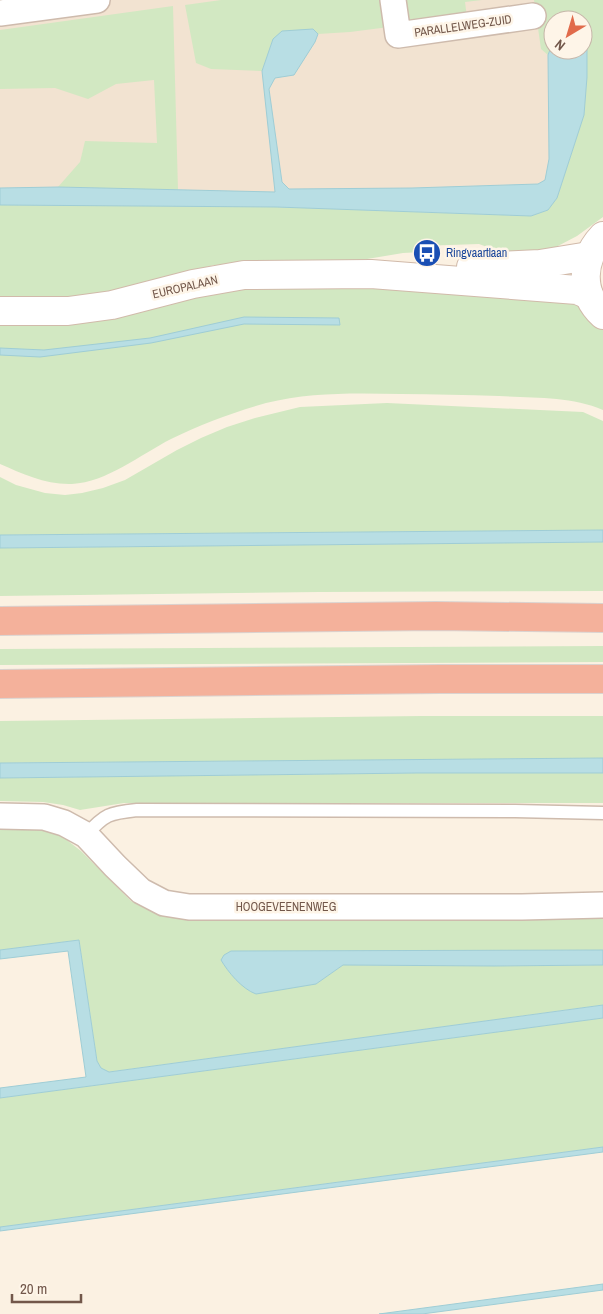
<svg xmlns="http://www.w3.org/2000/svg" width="603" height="1314" font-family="'Archivo Narrow',sans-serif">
	<rect width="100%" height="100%" fill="#fbf1e2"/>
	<path fill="#f2e3d1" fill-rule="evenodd" d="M0,0H603V205L0,221ZM553,20H583V50H553Z"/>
	<g fill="#d2e8c2">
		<path d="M221,0H482L465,2L467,17L350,32L318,34L313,29L273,39L262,71L211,69L196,63L185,5Z"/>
		<path d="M534,0H603V217L577,236L556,247L539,251L511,252L498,251L479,244L420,246L422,252L403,253L355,261L214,265L93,297L55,299L0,298V205L276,207L531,216L548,210L557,198L584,115L587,77V44L583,39V20H553V42L548,55L541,49Z"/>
		<path d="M173,6L178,190L58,187L80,162L85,141L157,143L154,80L116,84L88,99L55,88L0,89V30Z"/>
		<path d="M265,286L407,288L579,304L603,329V410C571,396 534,398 499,396C466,395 434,394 401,394C356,393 310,392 266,403C234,412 201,424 171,439C140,455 107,482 72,484C46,485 23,474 0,464V323L201,294Z"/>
		<path d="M387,403L583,412L603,421V530L0,535V477L16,485L45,493L65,495L82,493L103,488L125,480L177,450L201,438L227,427L255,418L300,407Z"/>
		<path d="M603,542V591L319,592L0,596V548Z"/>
		<path d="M603,646V662L0,665V649Z"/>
		<path d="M422,716H603V758L0,763V721Z"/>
		<path d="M416,773H603V803H124L80,810L63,805L43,802L0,801V778Z"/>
		<path d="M0,828H41L63,837L81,851L131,901L144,908L157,912L603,916V950L231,951L316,984L343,965L494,966L603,965V1005L108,1072L101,1068L97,1061L79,940L0,950Z"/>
		<path d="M603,1018V1147L0,1227V1098Z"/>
	</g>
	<g fill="#b8dee4" stroke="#9fcdd5">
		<path d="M313,29L318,34L315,42L294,75L275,78L269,89L282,182L289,189L412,188L538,184L545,180L549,159L548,55L553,42V50H583V39L587,44V77L584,115L557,198L548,210L531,216L276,207L0,205V188L58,187L275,192L262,71L273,39L282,31Z"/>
		<path d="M244,317L339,318L340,325L244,324L151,343L40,357L0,355V348L44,350L150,338Z"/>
		<path d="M603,530V542L0,548V535Z"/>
		<path d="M603,758V773H416L0,778V763Z"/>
		<path d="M79,940L97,1061L101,1068L109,1072L603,1005V1018L0,1098V1088L86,1077L68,951L0,959V950Z"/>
		<path d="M603,950V965L494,966L343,965L316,984L256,994C242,989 228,972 221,960L224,955L231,951Z"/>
		<path d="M603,1147V1152L0,1231V1227Z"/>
		<path d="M603,1284V1290L422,1314H379Z"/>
	</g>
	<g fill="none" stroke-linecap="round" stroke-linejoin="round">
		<defs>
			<path id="lane" d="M86,835C105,814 109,813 137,810L515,811L603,813"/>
			<g id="street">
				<path d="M393,0L398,35L533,16"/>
				<path d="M0,13L97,0"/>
				<path d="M0,816L44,817L64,823L86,835L115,866L141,891L164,903L189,907H522L603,905"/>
			</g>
			<g id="secondary">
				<path d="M603,236C581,259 579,293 603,315"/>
				<path d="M471,267L540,264L589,256"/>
				<path d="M0,311H68L112,305L193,284L244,275L371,274L577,290L589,295"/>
			</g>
			<g id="highway">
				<path d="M0,621L436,616L603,618"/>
				<path d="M0,684L440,679H603"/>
			</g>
		</defs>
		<use href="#lane" stroke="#cebbad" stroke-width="15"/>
		<use href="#street" stroke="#cebbad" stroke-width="28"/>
		<use href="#secondary" stroke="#d1baaa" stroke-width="30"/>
		<use href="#highway" stroke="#dad3d0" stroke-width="30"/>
		<use href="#lane" stroke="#fff" stroke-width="12"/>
		<use href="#street" stroke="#fff" stroke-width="25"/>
		<use href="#secondary" stroke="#fff" stroke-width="28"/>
		<use href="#highway" stroke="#f4b19b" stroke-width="28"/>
	</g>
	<defs>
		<symbol id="bus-disc" viewBox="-11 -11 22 22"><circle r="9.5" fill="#1a4fb4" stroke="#fef5e8"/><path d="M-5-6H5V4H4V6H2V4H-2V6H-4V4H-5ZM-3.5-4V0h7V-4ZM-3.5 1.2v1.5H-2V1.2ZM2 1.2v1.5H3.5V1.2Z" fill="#fff"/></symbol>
	</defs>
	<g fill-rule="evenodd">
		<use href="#bus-disc" x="411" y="237" width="32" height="32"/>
	</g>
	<g text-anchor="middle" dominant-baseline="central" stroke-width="5" stroke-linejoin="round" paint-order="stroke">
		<g font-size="12" fill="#72574a" stroke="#fef5e8">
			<text transform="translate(463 26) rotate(-8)">PARALLELWEG-ZUID</text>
			<text transform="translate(185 287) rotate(-13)">EUROPALAAN</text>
			<text x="286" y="907">HOOGEVEENENWEG</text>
		</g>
		<g font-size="12" fill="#164399" stroke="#fef5e8" text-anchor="start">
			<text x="446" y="253">Ringvaartlaan</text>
		</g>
	</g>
	<g transform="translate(568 35) rotate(218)"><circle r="24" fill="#fef5e8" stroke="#c6b6a9"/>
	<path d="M0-4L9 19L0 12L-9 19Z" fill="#e16b4b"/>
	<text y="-8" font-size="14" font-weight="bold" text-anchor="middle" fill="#72574a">N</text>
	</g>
	<path d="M12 1294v8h69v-8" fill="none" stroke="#72574a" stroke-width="2.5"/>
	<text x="20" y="1294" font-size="15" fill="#72574a" stroke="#fef5e8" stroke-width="4" paint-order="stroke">20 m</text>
</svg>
